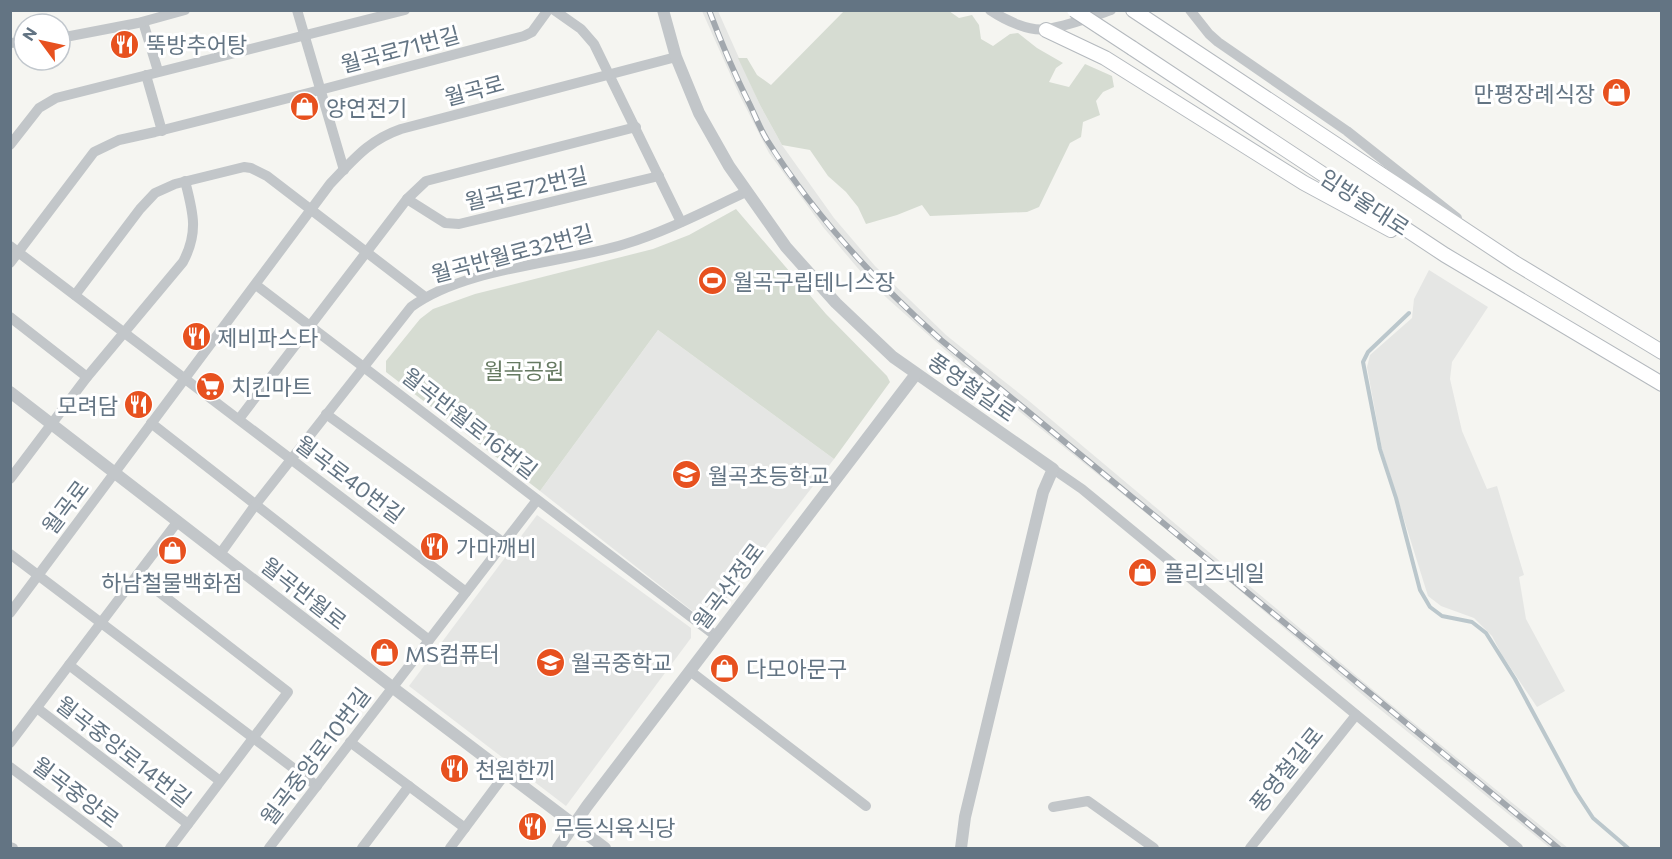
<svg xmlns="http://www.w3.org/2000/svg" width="1672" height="859" font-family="Commissioner,'Noto Sans KR',sans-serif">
	<rect width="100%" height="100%" fill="#f5f5f1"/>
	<g fill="#e5e6e4">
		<path d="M702,11H718L760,105L782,145L834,218L875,266L946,335L977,360L1029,401L1378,694L1568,848H1550L1371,702L1193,551L963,366L888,299L867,279L823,227L769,153L739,94Z"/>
		<path d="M1429,270L1488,307L1452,362L1450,379L1462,431L1487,489L1497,486L1524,575L1519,577L1526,619L1565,691L1537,707L1502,655L1492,636L1474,618L1441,606L1428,596L1382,449L1367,367L1370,355L1412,318L1414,299Z"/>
		<path d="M658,330L834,459L714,614L705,621L540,491Z"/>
		<path d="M537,515L691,628V638L566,806L409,686Z"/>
	</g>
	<g fill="#d6dcd2">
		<path d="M844,11H949L959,18L972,15L979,25L981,39L993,46L1010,34L1018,33L1037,48L1063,63L1056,68L1049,82L1069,87L1085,64L1112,76L1114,87L1103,92L1096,101L1100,115L1083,122L1081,137L1070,143L1039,207L1027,212L930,216L922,205L897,215L866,224L858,207L846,192L828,176L810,150L782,145L760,105L738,58H747L757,75L771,85Z"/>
		<path d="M736,209L826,314L887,376L890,382L834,459L658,330L540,491L386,372V361L420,319L433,309L475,294L653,249L689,235Z"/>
	</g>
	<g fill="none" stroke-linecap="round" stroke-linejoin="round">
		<path stroke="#bbc7cc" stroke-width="4" d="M1409,313L1368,352L1363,362L1380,449L1396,498L1420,590L1430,607L1442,616L1472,622L1486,633L1515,679L1576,792L1593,818L1628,848"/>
		<defs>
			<g id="secondary">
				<path d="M1133,10L1515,263L1662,352"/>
				<path d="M1046,30L1105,58L1304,183L1391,230"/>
				<path d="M1132,48L1445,255L1662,384"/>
			</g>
		</defs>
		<use href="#secondary" stroke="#b4b9be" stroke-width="16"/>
		<g stroke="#c2c6c9" stroke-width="10">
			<path d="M297,10L344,170"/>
			<path d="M554,10L581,29L594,44L681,222"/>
			<path d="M990,10C1005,20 1029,32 1047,29C1068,26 1091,17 1111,10"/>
			<path d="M1190,10L1209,34L1218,42L1347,131L1457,218"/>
			<path d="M143,22L158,71"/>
			<path d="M60,38L138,23L185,10"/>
			<path d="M10,43L24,42"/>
			<path d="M146,75L162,131"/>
			<path d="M10,145L39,108L56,98L405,10"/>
			<path d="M407,199L445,223L459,224L659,176"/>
			<path d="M10,246L466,592"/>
			<path d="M10,263L94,152L119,140L155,132L320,90L524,36L532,32L548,10"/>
			<path d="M256,285L716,636"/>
			<path d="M75,295L140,209L155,193L175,184L244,167L251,168L267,176L425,297"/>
			<path d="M10,317L87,377"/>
			<path d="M326,414L504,543"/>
			<path d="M239,419L407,199L426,181L636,127"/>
			<path d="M151,423L429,640"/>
			<path d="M1053,469L1082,489L1518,848"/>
			<path d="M10,479L87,377L183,262C199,232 193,212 185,181"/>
			<path d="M10,554L317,786"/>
			<path d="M220,554L256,504L411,307C465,267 560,264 625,244C667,231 707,210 746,192"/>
			<path d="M137,575L288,692L170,848"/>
			<path d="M10,613L330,184C354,159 369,140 401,129L676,57"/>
			<path d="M69,665L220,781"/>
			<path d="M690,671L866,806"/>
			<path d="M37,708L188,824"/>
			<path d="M350,742L465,828"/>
			<path d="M10,743L178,521"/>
			<path d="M10,767L118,848"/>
			<path d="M1053,807L1088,801L1154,848"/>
			<path d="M10,847L13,848"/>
			<path d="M269,848L537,500"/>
			<path d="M362,848L409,786"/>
			<path d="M450,848L506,773"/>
			<path d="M1250,848L1356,715"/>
		</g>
		<g stroke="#c2c6c9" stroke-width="12">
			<path d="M663,10L676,57L699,113L729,166L786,247L836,303L893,357L1053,469L1043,492L965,817L961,848"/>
			<path d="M10,392L392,687L605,848"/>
			<path d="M558,848L587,806L916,374"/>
		</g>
		<use href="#secondary" stroke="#fff" stroke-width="14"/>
		<defs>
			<path id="rail" d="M709,10C721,42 734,73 749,103C755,115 760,129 767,140C814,215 875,281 941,340L1558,848"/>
		</defs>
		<use href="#rail" stroke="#a2a8ae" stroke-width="6"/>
		<use href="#rail" stroke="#fff" stroke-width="4" stroke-dasharray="11" stroke-linecap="butt"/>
		<defs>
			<path id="secondary-bridge" d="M1074,10L1132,48"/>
		</defs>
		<use href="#secondary-bridge" stroke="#b4b9be" stroke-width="16" stroke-linecap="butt"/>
		<use href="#secondary-bridge" stroke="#fff" stroke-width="14"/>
	</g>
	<defs>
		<symbol id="restaurant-disc" viewBox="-11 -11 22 22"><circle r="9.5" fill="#e7511f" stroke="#fff"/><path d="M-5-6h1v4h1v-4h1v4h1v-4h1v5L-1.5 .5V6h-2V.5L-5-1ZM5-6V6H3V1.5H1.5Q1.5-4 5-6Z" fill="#fff"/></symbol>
		<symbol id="shop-disc" viewBox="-11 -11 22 22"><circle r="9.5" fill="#e7511f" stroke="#fff"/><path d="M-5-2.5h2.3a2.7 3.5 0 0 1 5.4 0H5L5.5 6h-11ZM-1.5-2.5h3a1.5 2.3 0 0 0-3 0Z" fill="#fff"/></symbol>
		<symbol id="stadium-disc" viewBox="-11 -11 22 22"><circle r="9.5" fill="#e7511f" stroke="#fff"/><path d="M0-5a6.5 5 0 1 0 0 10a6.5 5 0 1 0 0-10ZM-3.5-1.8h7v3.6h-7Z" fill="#fff"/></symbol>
		<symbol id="supermarket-disc" viewBox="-11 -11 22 22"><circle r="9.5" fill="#e7511f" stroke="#fff"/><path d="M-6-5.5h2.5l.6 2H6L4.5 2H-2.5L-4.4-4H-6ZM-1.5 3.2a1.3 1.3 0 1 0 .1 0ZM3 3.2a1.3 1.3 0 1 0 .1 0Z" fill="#fff"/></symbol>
		<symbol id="school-disc" viewBox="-11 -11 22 22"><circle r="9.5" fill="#e7511f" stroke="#fff"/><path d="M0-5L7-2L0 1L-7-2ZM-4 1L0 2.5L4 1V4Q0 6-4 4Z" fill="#fff"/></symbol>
	</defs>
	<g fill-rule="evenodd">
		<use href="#restaurant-disc" x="108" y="28" width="33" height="33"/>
		<use href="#shop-disc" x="1600" y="76" width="33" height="33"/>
		<use href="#shop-disc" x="288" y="90" width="33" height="33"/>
		<use href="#stadium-disc" x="696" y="264" width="33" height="33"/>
		<use href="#restaurant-disc" x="180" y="320" width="33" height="33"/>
		<use href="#supermarket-disc" x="194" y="370" width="33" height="33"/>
		<use href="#restaurant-disc" x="122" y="388" width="33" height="33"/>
		<use href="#school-disc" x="670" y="458" width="33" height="33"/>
		<use href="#restaurant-disc" x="418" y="530" width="33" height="33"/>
		<use href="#shop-disc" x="156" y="534" width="33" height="33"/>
		<use href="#shop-disc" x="1126" y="556" width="33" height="33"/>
		<use href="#shop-disc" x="368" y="636" width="33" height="33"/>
		<use href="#school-disc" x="534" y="646" width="33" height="33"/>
		<use href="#shop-disc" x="708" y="652" width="33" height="33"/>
		<use href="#restaurant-disc" x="438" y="752" width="33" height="33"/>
		<use href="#restaurant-disc" x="516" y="810" width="33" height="33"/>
	</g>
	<g text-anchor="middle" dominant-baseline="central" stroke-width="6" stroke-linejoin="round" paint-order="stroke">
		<g font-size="22" fill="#637483" stroke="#fff" text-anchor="start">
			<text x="146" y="44">뚝방추어탕</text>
			<text x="1595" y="93" text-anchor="end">만평장례식장</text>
			<text x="326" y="107">양연전기</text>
			<text x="733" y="281">월곡구립테니스장</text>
			<text x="217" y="337">제비파스타</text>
			<text x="231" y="386">치킨마트</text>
			<text x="118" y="405" text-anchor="end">모려담</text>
			<text x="708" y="475">월곡초등학교</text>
			<text x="456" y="547">가마깨비</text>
			<text x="1164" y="572">플리즈네일</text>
			<text x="172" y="582" text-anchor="middle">하남철물백화점</text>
			<text x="405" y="653">MS컴퓨터</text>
			<text x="571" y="662">월곡중학교</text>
			<text x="746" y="668">다모아문구</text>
			<text x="475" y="769">천원한끼</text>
			<text x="554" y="827">무등식육식당</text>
		</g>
		<g font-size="22" fill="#637483" stroke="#fff">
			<text transform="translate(400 49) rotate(-15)">월곡로71번길</text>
			<text transform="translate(474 90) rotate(-15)">월곡로</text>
			<text transform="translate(526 188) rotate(-13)">월곡로72번길</text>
			<text transform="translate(1365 202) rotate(33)">임방울대로</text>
			<text transform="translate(512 253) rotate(-15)">월곡반월로32번길</text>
			<text transform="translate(972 387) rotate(35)">풍영철길로</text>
			<text transform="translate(470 423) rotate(38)">월곡반월로16번길</text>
			<text transform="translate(350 479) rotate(37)">월곡로40번길</text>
			<text transform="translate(65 507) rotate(-53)">월곡로</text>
			<text transform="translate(728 586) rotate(-53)">월곡산정로</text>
			<text transform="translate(304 593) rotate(38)">월곡반월로</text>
			<text transform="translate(124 751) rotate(38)">월곡중앙로14번길</text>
			<text transform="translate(315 756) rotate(-53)">월곡중앙로10번길</text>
			<text transform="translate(1286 769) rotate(-51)">풍영철길로</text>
			<text transform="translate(76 792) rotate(37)">월곡중앙로</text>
		</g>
		<g font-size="22" fill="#667a62" stroke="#fff">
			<text x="524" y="370">월곡공원</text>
		</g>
	</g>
	<rect width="1672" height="859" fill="none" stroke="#637483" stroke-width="24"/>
	<g transform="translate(42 42) rotate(303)"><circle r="28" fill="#ffffff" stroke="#c1c7cd" stroke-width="1.5"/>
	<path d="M0-4.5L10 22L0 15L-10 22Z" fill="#e7511f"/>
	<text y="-9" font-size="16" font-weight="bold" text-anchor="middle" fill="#637483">N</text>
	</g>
</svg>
